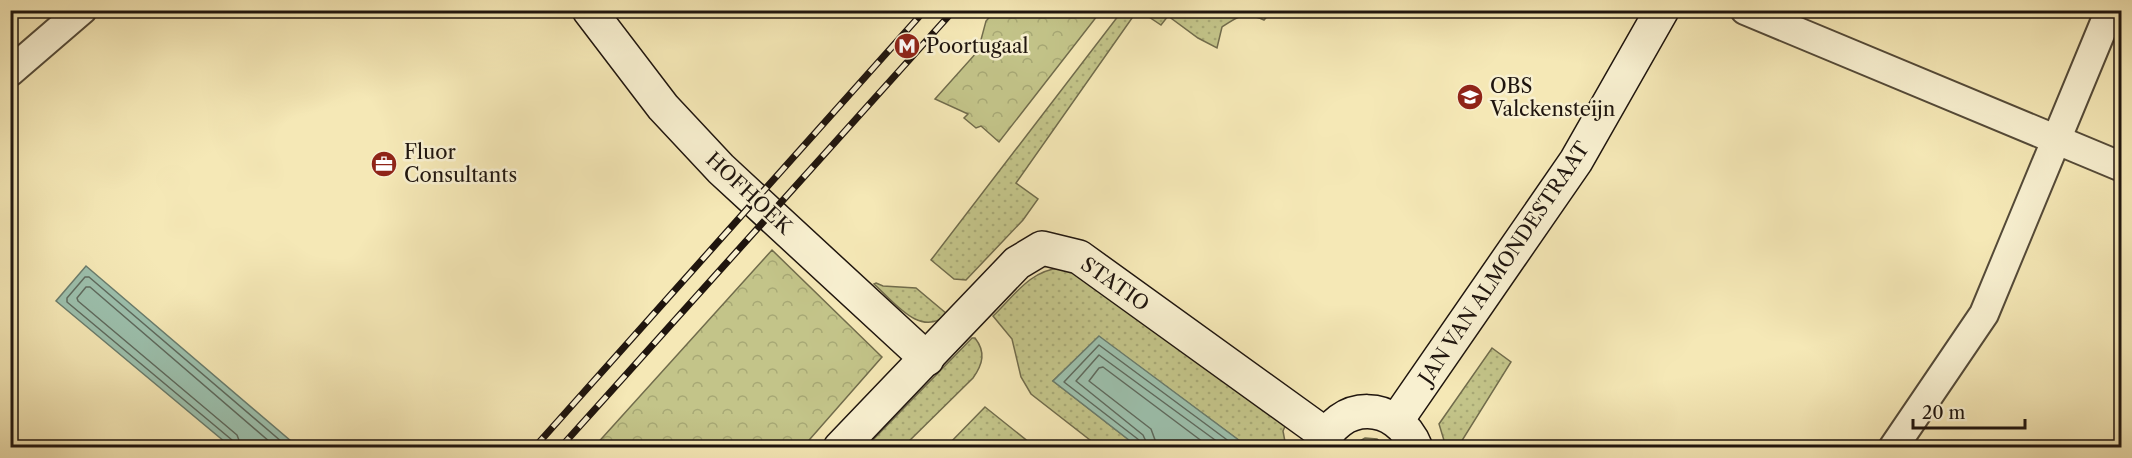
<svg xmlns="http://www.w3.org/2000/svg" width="2132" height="458" font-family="'Libre Caslon Text',serif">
	<defs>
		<pattern id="grass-dots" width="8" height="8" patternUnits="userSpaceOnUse" patternTransform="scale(1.5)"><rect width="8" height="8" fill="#c3c489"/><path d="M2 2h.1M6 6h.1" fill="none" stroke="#a7a875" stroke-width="1.8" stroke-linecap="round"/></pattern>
		<pattern id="forest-crowns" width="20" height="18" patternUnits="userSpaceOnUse" patternTransform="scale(1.5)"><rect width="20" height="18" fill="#c3c489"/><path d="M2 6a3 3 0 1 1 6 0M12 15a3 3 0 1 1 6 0" fill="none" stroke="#a7a875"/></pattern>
		<pattern id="garden-furrows" width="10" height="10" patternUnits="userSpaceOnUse" patternTransform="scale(1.5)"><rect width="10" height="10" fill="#c3c489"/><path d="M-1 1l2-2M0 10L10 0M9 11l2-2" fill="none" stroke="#a7a875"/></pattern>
	</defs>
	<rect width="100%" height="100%" fill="#f5e8b6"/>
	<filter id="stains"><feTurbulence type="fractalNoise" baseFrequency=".00333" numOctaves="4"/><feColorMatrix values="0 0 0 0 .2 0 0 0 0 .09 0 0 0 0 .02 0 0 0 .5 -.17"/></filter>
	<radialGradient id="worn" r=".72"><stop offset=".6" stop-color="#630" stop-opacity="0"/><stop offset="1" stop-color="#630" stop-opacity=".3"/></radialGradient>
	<g fill="url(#grass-dots)" stroke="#716c4c" stroke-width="1.5">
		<path d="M1122,11H1137L1016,183L1038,199L1023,220L966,280L954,279L931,260Z"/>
		<path d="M1140,11L1272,10V11L1264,20C1245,11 1238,16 1222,27L1217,48L1198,38L1168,16L1161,25Z"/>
		<path d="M1061,268L1071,272L1286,424L1283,431L1286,447H1248L1099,337L1053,381L1138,447H1099L1031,394L1021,377L1012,339L993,316C1014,296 1030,270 1061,268Z"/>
		<path d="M876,283L883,286L916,288L947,314C921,339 894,302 874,284Z"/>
		<path d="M972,338H975C986,352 983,364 973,378L903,447H866Z"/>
		<path d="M1492,348L1511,362L1458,447H1446L1439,424Z"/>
		<path d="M985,407L1035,447H946Z"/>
	</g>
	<g fill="url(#forest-crowns)" stroke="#716c4c" stroke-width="1.5">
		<path d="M996,10L1101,11L999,142L981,126L976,128L964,118L968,114L935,99L978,51L986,21Z"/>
		<path d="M772,250L882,357L803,447H594Z"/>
	</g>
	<path fill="url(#garden-furrows)" stroke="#716c4c" stroke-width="1.5" d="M1365,438L1377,439L1387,447H1349Z"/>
	<g fill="#9cc0ad" stroke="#6a7c6d" stroke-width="1.5">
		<path d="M86,266L298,447H231L56,301Z"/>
		<path d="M1099,336L1248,447H1138L1053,381Z"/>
	</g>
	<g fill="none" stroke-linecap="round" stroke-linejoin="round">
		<g stroke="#5e6a5e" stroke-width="1.5">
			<path d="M235,448L232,440L67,302V298L85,277H89L289,448"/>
			<path d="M242,448L237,435L78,301L77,298L86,287H90L277,448"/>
			<path d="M1141,448L1139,440L1064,382L1099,345L1238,448"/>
			<path d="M1149,448L1143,435L1076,381L1099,355L1226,448"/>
			<path d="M1158,448L1151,429L1089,381L1099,368L1103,367L1211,448"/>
		</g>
		<defs>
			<g id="street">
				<path d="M1745,10L2122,167"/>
				<path d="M10,72L82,10"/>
				<path d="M1893,448L1984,314L2110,10"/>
			</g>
			<g id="secondary">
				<path d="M589,10L663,107L721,169L927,359"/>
				<path d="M1397,420L1576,161L1662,10"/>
				<path d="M840,448L1017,263L1042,248L1079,257L1326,435"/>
				<path d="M1320,448C1338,399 1397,400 1416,448"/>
			</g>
		</defs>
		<use href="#street" stroke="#544a38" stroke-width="32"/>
		<use href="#secondary" stroke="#1f150e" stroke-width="36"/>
		<use href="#street" stroke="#f8f0d0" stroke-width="28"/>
		<use href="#secondary" stroke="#f8f0d0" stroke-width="33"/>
		<defs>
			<g id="rail">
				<path d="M534,448L925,10"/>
				<path d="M560,448L954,10"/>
			</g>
		</defs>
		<use href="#rail" stroke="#1f150e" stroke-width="7"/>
		<use href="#rail" stroke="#f8f0d0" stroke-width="4.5" stroke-dasharray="14" stroke-linecap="butt"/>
	</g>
	<defs>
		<symbol id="metro-disc" viewBox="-11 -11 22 22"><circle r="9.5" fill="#8f2418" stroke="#f8f0d0"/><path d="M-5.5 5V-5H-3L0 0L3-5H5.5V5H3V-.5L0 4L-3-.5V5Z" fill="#fff"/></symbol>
		<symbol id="school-disc" viewBox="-11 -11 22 22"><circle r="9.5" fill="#8f2418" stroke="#f8f0d0"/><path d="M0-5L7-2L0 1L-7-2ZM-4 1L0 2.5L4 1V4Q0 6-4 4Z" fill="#fff"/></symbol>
		<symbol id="office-disc" viewBox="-11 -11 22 22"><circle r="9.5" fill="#8f2418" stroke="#f8f0d0"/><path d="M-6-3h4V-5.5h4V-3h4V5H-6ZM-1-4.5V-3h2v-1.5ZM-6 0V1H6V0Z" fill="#fff"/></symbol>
	</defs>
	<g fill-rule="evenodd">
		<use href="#metro-disc" x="892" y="31" width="30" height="30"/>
		<use href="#school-disc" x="1455" y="82" width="30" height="30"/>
		<use href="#office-disc" x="369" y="149" width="30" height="30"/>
	</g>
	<g text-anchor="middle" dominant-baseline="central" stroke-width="5" stroke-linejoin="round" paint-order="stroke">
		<g font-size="20" fill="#1f150e" stroke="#f8f0d0" text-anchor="start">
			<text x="926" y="46">Poortugaal</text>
			<text x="1490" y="86">OBS<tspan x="1490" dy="23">Valckensteijn</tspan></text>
			<text x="404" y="152">Fluor<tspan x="404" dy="23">Consultants</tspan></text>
		</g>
		<g font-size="20" fill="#1f150e" stroke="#f8f0d0">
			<text transform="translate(749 193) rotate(43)">HOFHOEK</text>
			<text transform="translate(1504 263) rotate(-56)">JAN VAN ALMONDESTRAAT</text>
			<text transform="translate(1115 284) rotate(35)">STATIO</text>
		</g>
	</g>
	<rect width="2132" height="458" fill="none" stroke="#f5e8b6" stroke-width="36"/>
	<rect x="12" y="12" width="2108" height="434" fill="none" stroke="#1f150e" stroke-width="3"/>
	<rect x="18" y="18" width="2096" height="422" fill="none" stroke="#1f150e" stroke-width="1.5"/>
	<path d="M1913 419v9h112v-9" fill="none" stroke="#1f150e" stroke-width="3"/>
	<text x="1922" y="419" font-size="18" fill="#1f150e" stroke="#f8f0d0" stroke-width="4.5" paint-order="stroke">20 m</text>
	<rect width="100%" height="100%" filter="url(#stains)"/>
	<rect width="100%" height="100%" fill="url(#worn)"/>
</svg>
